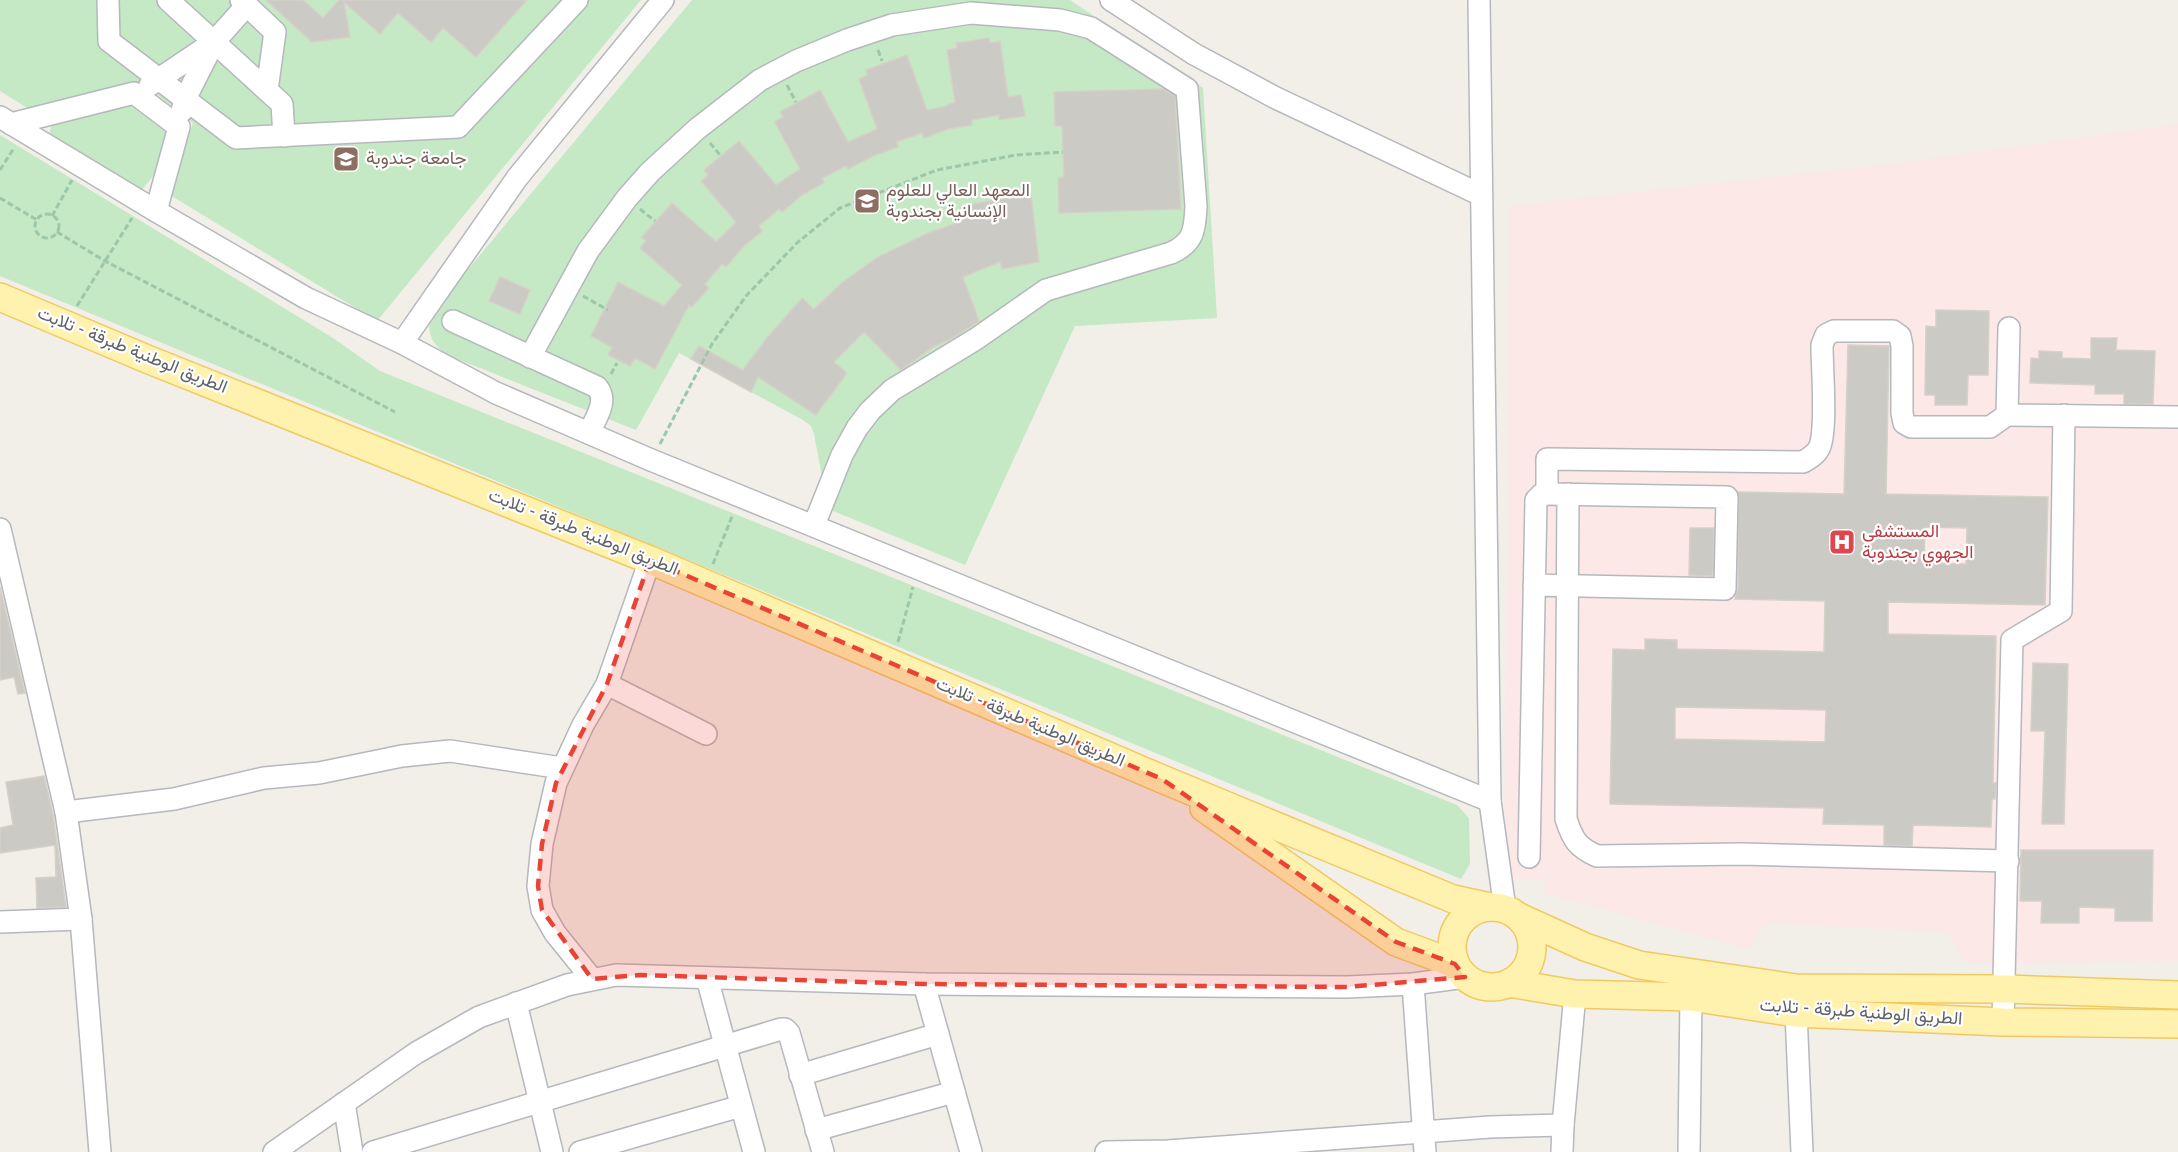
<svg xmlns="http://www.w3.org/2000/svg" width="2178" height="1152" font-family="Overpass,Vazirmatn,sans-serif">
	<rect width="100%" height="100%" fill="#f1efe8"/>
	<path fill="#fce8e6" d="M2178,124V961L1968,964L1947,932L1766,923L1748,949L1544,893L1546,880L1505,878L1509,206L1899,163Z"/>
	<g fill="#c5e8c5">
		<path d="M0,0H641L377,321L170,195L193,123L140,82L29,109L0,91Z"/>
		<path d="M692,0H1070L1203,88L1217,318L1075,326L965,565L816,504L823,482L814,434L811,426L803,420L679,353L636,430L447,355C432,344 426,333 431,314Z"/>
		<path d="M131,100L168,131L154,175L140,192L49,136L52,123Z"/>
		<path d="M0,135L333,338L380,371L1457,805L1469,818L1470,864L1461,879L0,276Z"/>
	</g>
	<g fill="#cccac5" stroke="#d6d1c6" stroke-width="1.5" fill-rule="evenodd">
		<path d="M266,0H303L323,18L339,0H527L476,57L443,28L431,42L398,13L380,34L344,2L350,37L312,42Z"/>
		<path d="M989,38L990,43L1000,41L1008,97L1021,95L1025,116L999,120V115L972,120V125L948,129L924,138L922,133L896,142L898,147L873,156L848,169L846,166L822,178L824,183L802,195L782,212L779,209L759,226L762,231L743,247L726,267L722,264L705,284L709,288L692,307L689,305L655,369L635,358L630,366L608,355L612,347L591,336L618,282L664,306L682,285L640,248L646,241L642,237L672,203L716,242L736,222L701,181L708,175L704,170L739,141L776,185L800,169L775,122L783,117L780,112L820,90L848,142L877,129L859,79L868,75L866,70L907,55L927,110L943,107L955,102L947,50L957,48L956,43Z"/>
		<path d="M1163,89L1175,96L1181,209L1059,213L1058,178L1064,177L1062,126H1055L1054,92Z"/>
		<path d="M1031,194L1039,262L1002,269L1000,262L963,277L979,321L953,338L935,346L901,370L864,332L834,362L847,373L816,415L758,377L751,392L691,359L699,346L743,370L766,339L802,298L814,309L843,282L878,257L926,234L962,221L960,206Z"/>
		<path d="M500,277L530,290L520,314L489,301Z"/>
		<path d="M1936,310L1989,311L1988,375H1968L1967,405H1935V395H1925L1926,326L1936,327Z"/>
		<path d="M2091,338H2117L2116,350L2155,351L2153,404H2124V394H2095V385L2030,383L2031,358L2039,359V351L2062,352V358L2091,359Z"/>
		<path d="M1848,345L1889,346L1886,494L2048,497L2045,605L1888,602V634L1996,636L1993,783H1996L1995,799H1992L1991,827L1913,825L1912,846L1884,845V825L1823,824L1824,808L1610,804L1613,649L1645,650V639L1677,640V649L1824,652L1825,601L1735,599L1738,589V492L1844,494ZM1925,527L1967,528L1966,564L1924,563ZM1675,707L1826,710L1825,742L1675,739Z"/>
		<path d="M1690,528H1714L1713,576L1689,575Z"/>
		<path d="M0,587L25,693L18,694L14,677L0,680Z"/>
		<path d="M2033,663L2068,664L2064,824H2042L2045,731H2031Z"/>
		<path d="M44,776L53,814L66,907L37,908L36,878L56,877L55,845L0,853V828L13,825L6,782Z"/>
		<path d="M2021,850H2153L2152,921H2115V908L2079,907V923H2041L2042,901H2020Z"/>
	</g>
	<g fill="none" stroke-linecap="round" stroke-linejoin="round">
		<defs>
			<g id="minor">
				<path d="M108,0L109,41L236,138L458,127L577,0"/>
				<path d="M168,0L282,104L284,136"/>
				<path d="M241,0L275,32L267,90"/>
				<path d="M1111,0L1194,54L1274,97L1481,195"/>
				<path d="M1479,0L1490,801L1505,909"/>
				<path d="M150,85L211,44"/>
				<path d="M182,111L185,99L214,42L247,5"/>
				<path d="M0,117L156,211L306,298L402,343L496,393L651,460L1490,801"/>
				<path d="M11,124L134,93L179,127L156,211"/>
				<path d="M453,321L597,387C609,401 595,419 589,433"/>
				<path d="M2009,328L2007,415L2178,417"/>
				<path d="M402,343L517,178L663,0"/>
				<path d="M530,357L588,251L627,198L650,172L697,129L760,80L796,61L847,40L892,25L971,13L1060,20L1091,28L1187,89L1196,206C1195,229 1194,243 1171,253L1046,290L976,339L892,390L870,411L857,428L842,455L814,525"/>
				<path d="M1547,494V459L1803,462C1810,458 1817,454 1820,446C1827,426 1822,369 1822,345L1826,335L1834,331H1893L1900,336L1902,346V413L1904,423L1911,427H1990L2007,415"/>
				<path d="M1568,494L1566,819C1573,840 1577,847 1597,856L1742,854L2008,861"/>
				<path d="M0,529L66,812L81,919L100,1152"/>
				<path d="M607,684L706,734"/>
				<path d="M66,812L174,799L264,778L319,773L402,756L450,751L562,768"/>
				<path d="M1529,857L1536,500L1542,494H1547L1727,497L1725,589L1534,585"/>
				<path d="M0,922L81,919"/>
				<path d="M707,978L754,1152"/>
				<path d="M592,979L555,933L542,910L538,886L542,844L556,783L583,725L607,684L650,560"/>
				<path d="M924,984L971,1152"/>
				<path d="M1413,984L1425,1152"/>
				<path d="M516,1003L552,1152"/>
				<path d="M1796,1013L1802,1152"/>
				<path d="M2003,1022L2012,640L2061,611L2064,415"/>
				<path d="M800,1075L938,1034"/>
				<path d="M344,1103L352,1152"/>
				<path d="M816,1130L954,1092"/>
				<path d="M274,1152L416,1053L479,1017L567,985L616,975L924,984L1347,987L1413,984L1465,977"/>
				<path d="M373,1152L781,1029H785L789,1033L823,1152"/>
				<path d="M580,1152L741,1106"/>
				<path d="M1106,1152L1168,1151L1490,1127L1563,1125"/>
				<path d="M1562,1152L1563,1125L1575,994"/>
				<path d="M1689,1152L1691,997"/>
			</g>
			<g id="major">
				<path d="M0,297L147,359L650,560L1162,779L1453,899L1490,907"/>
				<path d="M1204,808L1396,942L1455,964"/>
				<circle cx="1492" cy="947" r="40"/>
				<path d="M1519,917L1585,947L1639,965L1796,988L2006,989L2178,995"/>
				<path d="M1509,983L1575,994L1691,997L1796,1013L2003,1022L2178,1024"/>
			</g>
		</defs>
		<use href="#minor" stroke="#b5b8bc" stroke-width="24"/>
		<use href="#major" stroke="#f2c960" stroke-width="30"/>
		<g stroke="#9cc7a9" stroke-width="3" stroke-dasharray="6 3" stroke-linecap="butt">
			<path d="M878,50L882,61"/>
			<path d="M787,85L796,102"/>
			<path d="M710,143L720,155"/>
			<path d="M0,170L14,148"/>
			<path d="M0,198L37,220"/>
			<path d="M640,209L655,221"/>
			<circle cx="47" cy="226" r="12"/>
			<path d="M52,216L72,180"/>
			<path d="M57,232L105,261L395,412"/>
			<path d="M583,296L608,310"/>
			<path d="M77,306L132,218"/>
			<path d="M611,374L617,363"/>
			<path d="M660,444L712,344L746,296L797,243L840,208L937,170L1016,155L1063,152"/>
			<path d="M713,564L733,514"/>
			<path d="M898,642L913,587"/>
		</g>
		<use href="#minor" stroke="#fff" stroke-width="21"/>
		<use href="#major" stroke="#fff2af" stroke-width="27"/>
	</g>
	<path fill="#ea4335" fill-opacity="0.2" stroke="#ea4335" stroke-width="4.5" stroke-dasharray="12 8" stroke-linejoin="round" d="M650,560L1162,779L1396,942L1455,964L1465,977L1347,987L924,984L640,975L592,979L542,910L538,886L542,844L556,783L607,684Z"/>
	<defs>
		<symbol id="university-square" viewBox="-11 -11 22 22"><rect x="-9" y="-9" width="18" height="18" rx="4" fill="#8d6e63" stroke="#fff"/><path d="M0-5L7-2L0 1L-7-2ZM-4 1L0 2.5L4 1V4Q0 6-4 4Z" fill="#fff"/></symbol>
		<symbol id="hospital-square" viewBox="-11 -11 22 22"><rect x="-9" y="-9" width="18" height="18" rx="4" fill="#e0444e" stroke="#fff"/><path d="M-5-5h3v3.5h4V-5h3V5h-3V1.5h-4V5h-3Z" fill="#fff"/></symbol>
	</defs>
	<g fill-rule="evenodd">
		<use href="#university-square" x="331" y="144" width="30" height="30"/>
		<use href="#university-square" x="852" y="186" width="30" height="30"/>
		<use href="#hospital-square" x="1827" y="527" width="30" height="30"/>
	</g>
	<g text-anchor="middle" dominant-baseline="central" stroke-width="4.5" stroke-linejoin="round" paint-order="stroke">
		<g font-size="18" fill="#785e54" stroke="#fff" text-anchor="start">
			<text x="366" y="159">جامعة جندوبة</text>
			<text x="886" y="191">المعهد العالي للعلوم<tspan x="886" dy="21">الإنسانية بجندوبة</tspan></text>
		</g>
		<g font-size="18" fill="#5f6368" stroke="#fff">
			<text transform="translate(132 351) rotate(22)">الطريق الوطنية طبرقة - تلابت</text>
			<text transform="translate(583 533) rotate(22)">الطريق الوطنية طبرقة - تلابت</text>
			<text transform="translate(1030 723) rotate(23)">الطريق الوطنية طبرقة - تلابت</text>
			<text transform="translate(1861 1013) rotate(4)">الطريق الوطنية طبرقة - تلابت</text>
		</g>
		<g font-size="18" fill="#be3a42" stroke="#fff" text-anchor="start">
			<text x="1862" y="532">المستشفى<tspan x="1862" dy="21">الجهوي بجندوبة</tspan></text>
		</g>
	</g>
</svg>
